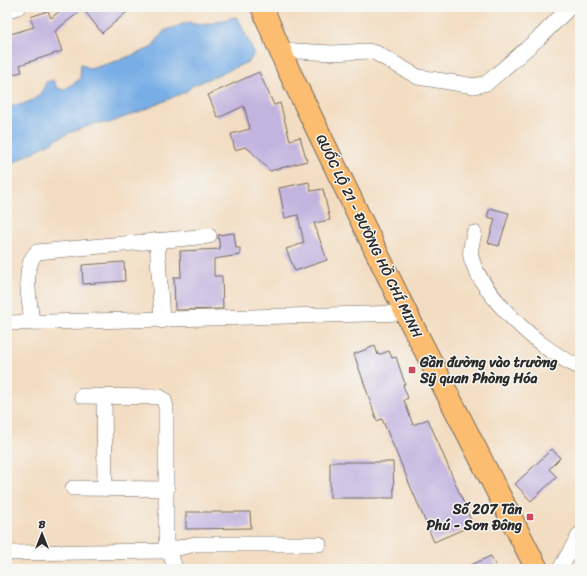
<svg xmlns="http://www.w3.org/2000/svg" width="587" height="576" font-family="Sriracha,sans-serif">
	<rect width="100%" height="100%" fill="#f6f6f2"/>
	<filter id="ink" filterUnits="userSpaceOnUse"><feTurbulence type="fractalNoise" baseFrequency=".025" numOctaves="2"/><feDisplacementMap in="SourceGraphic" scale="8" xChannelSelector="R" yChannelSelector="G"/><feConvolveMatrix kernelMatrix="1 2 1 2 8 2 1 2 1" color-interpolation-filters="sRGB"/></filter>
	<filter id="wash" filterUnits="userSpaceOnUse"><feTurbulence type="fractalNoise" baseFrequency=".012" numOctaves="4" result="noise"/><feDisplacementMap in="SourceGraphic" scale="16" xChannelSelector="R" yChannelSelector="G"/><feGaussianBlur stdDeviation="0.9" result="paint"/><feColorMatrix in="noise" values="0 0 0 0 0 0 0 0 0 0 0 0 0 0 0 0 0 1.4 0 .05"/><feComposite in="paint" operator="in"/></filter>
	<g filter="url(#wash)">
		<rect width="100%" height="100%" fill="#f3ddc2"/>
		<path fill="#78aee6" stroke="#526c88" d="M235,17L238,18L254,53L250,61L192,86L187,91L146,109L109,123H97L69,133L7,166V106C25,105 40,101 46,82L53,80L57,88L64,90L80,79L81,64L90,69L117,61L151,48L164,31L189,22C202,29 221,20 235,17Z"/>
		<g id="blocks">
			<g fill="#c2b4df">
				<path d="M65,7H133L102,33L83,9L55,31L62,51L20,65L22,72L7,76V35L34,27L30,17L48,11L51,18Z"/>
				<path d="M259,72L274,105L280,103L290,140L300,137L307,161L270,171L251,151L245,147L235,150L231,134L250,129L244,106L218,118L208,95Z"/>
				<path d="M309,182L311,191L323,189L330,220L314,223L327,260L295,271L286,249L304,243L298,215L285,218L279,188Z"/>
				<path d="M490,208L509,213L499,246L488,243L495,219L487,217Z"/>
				<path d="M234,233L236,248H240V255L214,259V276H222L223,309L175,310L174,277H181L180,251L220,249L218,235Z"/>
				<path d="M124,262L125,281L83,284L82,265Z"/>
				<path d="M375,346L378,355L389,351L392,358L396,357L405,384L403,385L408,398L404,400L413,425L428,419L473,525L434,542L382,419L377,421L354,354Z"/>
				<path d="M552,449L560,458L549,469L557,477L531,501L515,484Z"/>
				<path d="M330,462H393L394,498H330Z"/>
				<path d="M186,512H250L251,528L186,529Z"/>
				<path d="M491,556L497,569H462Z"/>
			</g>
		</g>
	</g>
	<g filter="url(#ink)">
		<use href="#blocks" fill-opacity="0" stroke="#716960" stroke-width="1"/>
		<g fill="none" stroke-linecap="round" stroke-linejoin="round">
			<defs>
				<g id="minor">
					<path d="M7,11L18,7"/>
					<path d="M279,50L332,53L368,51L376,53L418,77L474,86L487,83L540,37L570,7"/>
					<path d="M474,233C473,240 469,250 471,257C481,295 542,352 578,366L580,364"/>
					<path d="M157,240L162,321"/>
					<path d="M32,322C30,302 21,267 37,252L209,236"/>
					<path d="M7,323L406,313"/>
					<path d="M104,396L105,488"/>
					<path d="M73,488L167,489"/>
					<path d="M166,551L195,544H319"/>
					<path d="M166,551L171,555L175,569"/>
					<path d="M7,553L166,551V407L164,400L160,397L82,396"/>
					<path d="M560,569L580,534"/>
				</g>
				<path id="highway" d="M262,7L287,67L406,313L537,569"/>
			</defs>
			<use href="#minor" stroke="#716960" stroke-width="16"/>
			<use href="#highway" stroke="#716960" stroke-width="24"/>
			<use href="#minor" stroke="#fff" stroke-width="15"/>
			<use href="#highway" stroke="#fcbd6f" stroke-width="22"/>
		</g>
	</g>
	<g fill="#d1495b" stroke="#f6f6f2" stroke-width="1.5">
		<rect x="408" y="366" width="8" height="8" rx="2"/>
		<rect x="526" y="513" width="8" height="8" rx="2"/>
	</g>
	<g text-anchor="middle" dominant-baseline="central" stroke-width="3" stroke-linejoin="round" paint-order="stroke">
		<g font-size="14" fill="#2b2b2b" stroke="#f6f6f2">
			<text transform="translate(369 236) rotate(64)">QUỐC LỘ 21 - ĐƯỜNG HỒ CHÍ MINH</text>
		</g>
		<g font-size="14" font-weight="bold" fill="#2b2b2b" stroke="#f6f6f2" text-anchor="start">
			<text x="420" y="362">Gần đường vào trường<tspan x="420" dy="16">Sỹ quan Phòng Hóa</tspan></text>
			<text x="522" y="509" text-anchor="end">Số 207 Tân<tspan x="522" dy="16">Phú - Sơn Đông</tspan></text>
		</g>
	</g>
	<rect width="587" height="576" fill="none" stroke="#f6f6f2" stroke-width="24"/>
	<g transform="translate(42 534)" stroke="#f6f6f2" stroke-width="3" paint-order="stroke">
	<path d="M0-3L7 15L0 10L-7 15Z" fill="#2b2b2b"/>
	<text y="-6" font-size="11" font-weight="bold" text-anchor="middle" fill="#2b2b2b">B</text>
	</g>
</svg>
